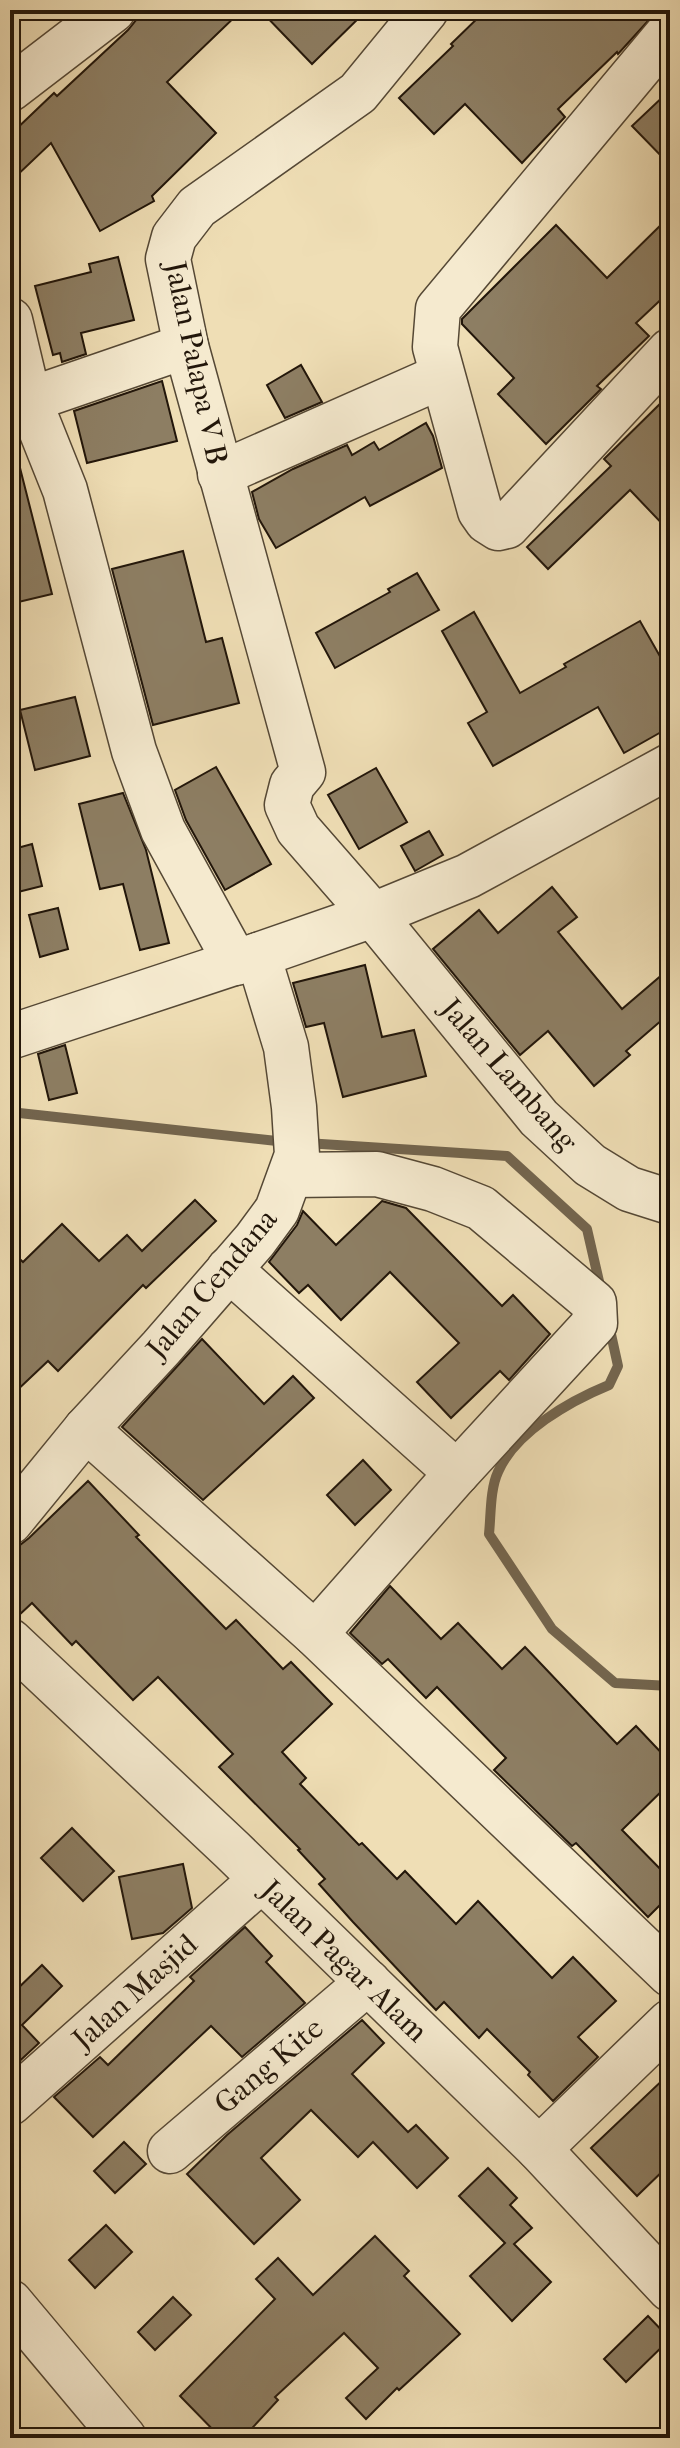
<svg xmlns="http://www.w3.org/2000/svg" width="680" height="2448" font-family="'IM FELL French Canon',serif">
	<rect width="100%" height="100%" fill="#efdeb5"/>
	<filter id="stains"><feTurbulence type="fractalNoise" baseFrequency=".0025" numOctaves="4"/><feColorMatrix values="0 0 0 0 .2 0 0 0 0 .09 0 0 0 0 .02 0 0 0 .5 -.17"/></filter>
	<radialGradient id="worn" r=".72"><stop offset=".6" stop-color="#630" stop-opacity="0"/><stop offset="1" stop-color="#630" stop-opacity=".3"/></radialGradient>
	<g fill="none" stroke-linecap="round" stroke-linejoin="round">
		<g stroke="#73654e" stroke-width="10">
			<path d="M10,1112L286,1142"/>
			<path d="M306,1143L507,1156L587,1229L601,1290"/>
			<path d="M609,1325L618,1366L609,1385C570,1401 515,1432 498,1472C490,1489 491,1515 489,1534L552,1629L615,1683L670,1686"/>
		</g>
	</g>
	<g fill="#8d7e63" stroke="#22160a" stroke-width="2">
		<path d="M137,10H242L167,82L216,133L152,196L154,201L100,231L51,143L10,182V135L54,93L57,96L128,30L136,20Z"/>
		<path d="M260,10H367L312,64Z"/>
		<path d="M486,10H658L618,54L617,52L558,109L565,117L522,163L465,104L434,134L399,98L453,46L451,44Z"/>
		<path d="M670,90V165L632,126Z"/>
		<path d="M670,216V291L636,323L649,336L597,386L601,389L546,444L498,394L514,378L462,324V319L556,225L607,278Z"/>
		<path d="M118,257L134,320L81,333L86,354L62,362L60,353L53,355L35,286L91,272L89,264Z"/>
		<path d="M301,365L322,402L285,418L267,385Z"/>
		<path d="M162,381L177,441L87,463L74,411Z"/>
		<path d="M670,394V532L630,490L548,569L527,547L611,466L604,459Z"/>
		<path d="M426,423L433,436L442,468L370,506L365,497L276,548L259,519L252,492L293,469L347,445L352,455L374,442L379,450Z"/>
		<path d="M19,464L52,594L10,604V465Z"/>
		<path d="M183,551L206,642L222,638L239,703L153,725L112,569Z"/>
		<path d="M417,573L439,610L335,668L316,633L390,592L388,589Z"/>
		<path d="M474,612L520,693L566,667L564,664L640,621L670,674V727L624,753L598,707L493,766L468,723L487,712L442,631Z"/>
		<path d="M75,697L90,756L35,770L20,710Z"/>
		<path d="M216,767L271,864L225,890L186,820L175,790Z"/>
		<path d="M376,768L407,822L359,849L328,795Z"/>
		<path d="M123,793L146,850L169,943L140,950L123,884L100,889L79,804Z"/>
		<path d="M429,831L443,855L415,871L401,846Z"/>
		<path d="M32,844L42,886L10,894V850Z"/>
		<path d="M552,887L577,917L558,932L622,1009L670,968V1013L626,1051L630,1055L594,1086L548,1031L520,1055L433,949L479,910L498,933Z"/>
		<path d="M58,908L68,949L40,957L29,915Z"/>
		<path d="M365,965L382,1037L414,1030L426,1076L343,1097L324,1023L306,1027L293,983Z"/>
		<path d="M65,1045L77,1093L49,1100L38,1054Z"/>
		<path d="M195,1200L216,1221L146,1288L143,1285L58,1371L48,1361L10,1397V1250L23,1262L62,1224L99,1261L127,1235L142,1251Z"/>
		<path d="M382,1201L406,1208L502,1306L513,1295L550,1334L509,1380L500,1371L451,1418L417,1382L459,1343L390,1272L341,1320L308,1285L299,1293L269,1262L297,1225L303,1211L336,1245Z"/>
		<path d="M202,1339L264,1404L293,1376L314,1398L203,1500L122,1427Z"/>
		<path d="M363,1460L391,1490L355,1525L327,1495Z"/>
		<path d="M88,1481L139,1535L136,1537L226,1629L236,1620L283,1669L291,1662L332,1704L282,1752L306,1778L300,1784L359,1845L362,1843L397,1879L405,1871L456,1924L478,1901L552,1978L573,1957L616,2001L578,2037L598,2057L553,2101L528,2075L530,2072L487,2029L479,2038L444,2002L436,2010L353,1922L319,1884L325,1879L298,1850L300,1849L219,1767L233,1754L158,1677L133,1700L76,1641L72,1645L32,1603L17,1617H10V1546L20,1545L29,1538Z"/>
		<path d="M390,1586L441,1639L458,1623L502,1669L525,1647L617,1744L636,1726L670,1762V1783L622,1830L670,1879V1895L648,1917L576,1843L572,1846L494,1770L506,1758L437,1687L426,1698L388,1659L382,1664L350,1633Z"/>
		<path d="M72,1828L114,1871L83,1901L41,1858Z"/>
		<path d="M183,1864L192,1908L163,1933L132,1939L119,1877Z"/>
		<path d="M245,1927L272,1956L266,1962L305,2003L242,2057L211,2026L93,2137L54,2097L100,2057L108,2065L194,1981L190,1977Z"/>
		<path d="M42,1965L62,1986L22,2025L39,2043L10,2070V1996Z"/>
		<path d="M362,2020L384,2043L352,2074L408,2132L416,2125L448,2158L417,2188L373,2142L358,2157L311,2110L261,2158L300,2200L254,2244L187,2174L227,2135Z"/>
		<path d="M670,2073V2164L637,2196L591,2148Z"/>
		<path d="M124,2142L146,2164L115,2193L94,2171Z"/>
		<path d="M488,2168L517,2198L510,2205L532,2228L514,2244L551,2282L512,2321L470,2276L505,2243L459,2196Z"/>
		<path d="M106,2225L132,2252L95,2288L69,2260Z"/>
		<path d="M375,2236L409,2271L404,2276L460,2334L399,2390L397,2388L366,2419L346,2398L378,2368L344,2333L275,2397L278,2400L243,2438H221L180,2396L275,2299L256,2279L278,2258L313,2295Z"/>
		<path d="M173,2297L191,2315L155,2350L138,2332Z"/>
		<path d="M648,2316L670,2339L626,2382L604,2359Z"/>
	</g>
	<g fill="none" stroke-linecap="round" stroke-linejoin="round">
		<defs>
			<g id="minor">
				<path d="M426,10L358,93L197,207L174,237L168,259L186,346L303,772L292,785L287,805L298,829L373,915L539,1118L590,1165L629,1189L670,1202"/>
				<path d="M670,31L438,309L435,347L480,511L487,521L498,528L507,526L670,351"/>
				<path d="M10,89L113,10"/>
				<path d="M10,320L29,400L65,490L134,751L163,830L236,963"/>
				<path d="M29,400L186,346"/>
				<path d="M220,474L442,376"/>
				<path d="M10,1037L258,955L373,915L468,876L670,766"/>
				<path d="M291,1175L377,1174L433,1189L481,1208L594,1303L595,1323L457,1473"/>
				<path d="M229,1269L457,1473L315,1634"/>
				<path d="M86,1429L315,1634L670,1974"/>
				<path d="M10,1522L86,1429L161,1348L255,1240L277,1210L297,1155L294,1107L286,1047L258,955"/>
				<path d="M10,1641L232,1850L539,2149L670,2289"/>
				<path d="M10,2103L261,1880"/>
				<path d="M539,2149L670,2022"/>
				<path d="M170,2151L368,1982"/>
				<path d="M10,2302L124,2438"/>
			</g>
		</defs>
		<use href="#minor" stroke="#554835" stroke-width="47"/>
		<use href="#minor" stroke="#f5eacf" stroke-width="44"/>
	</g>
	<g text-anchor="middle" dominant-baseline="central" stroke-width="8" stroke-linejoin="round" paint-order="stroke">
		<g font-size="30" fill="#22160a" stroke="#f5eacf">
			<text transform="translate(196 363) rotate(78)">Jalan Palapa V B</text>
			<text transform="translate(509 1075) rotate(49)">Jalan Lambang</text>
			<text transform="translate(212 1284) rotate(-50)">Jalan Cendana</text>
			<text transform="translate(344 1961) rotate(44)">Jalan Pagar Alam</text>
			<text transform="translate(135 1992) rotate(-42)">Jalan Masjid</text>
			<text transform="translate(269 2066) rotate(-40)">Gang Kite</text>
		</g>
	</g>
	<rect width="680" height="2448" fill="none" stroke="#efdeb5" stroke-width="40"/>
	<rect x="12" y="12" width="656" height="2424" fill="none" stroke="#22160a" stroke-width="4"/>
	<rect x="20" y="20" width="640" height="2408" fill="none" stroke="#22160a" stroke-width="2"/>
	<rect width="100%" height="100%" filter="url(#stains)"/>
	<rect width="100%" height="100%" fill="url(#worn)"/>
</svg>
